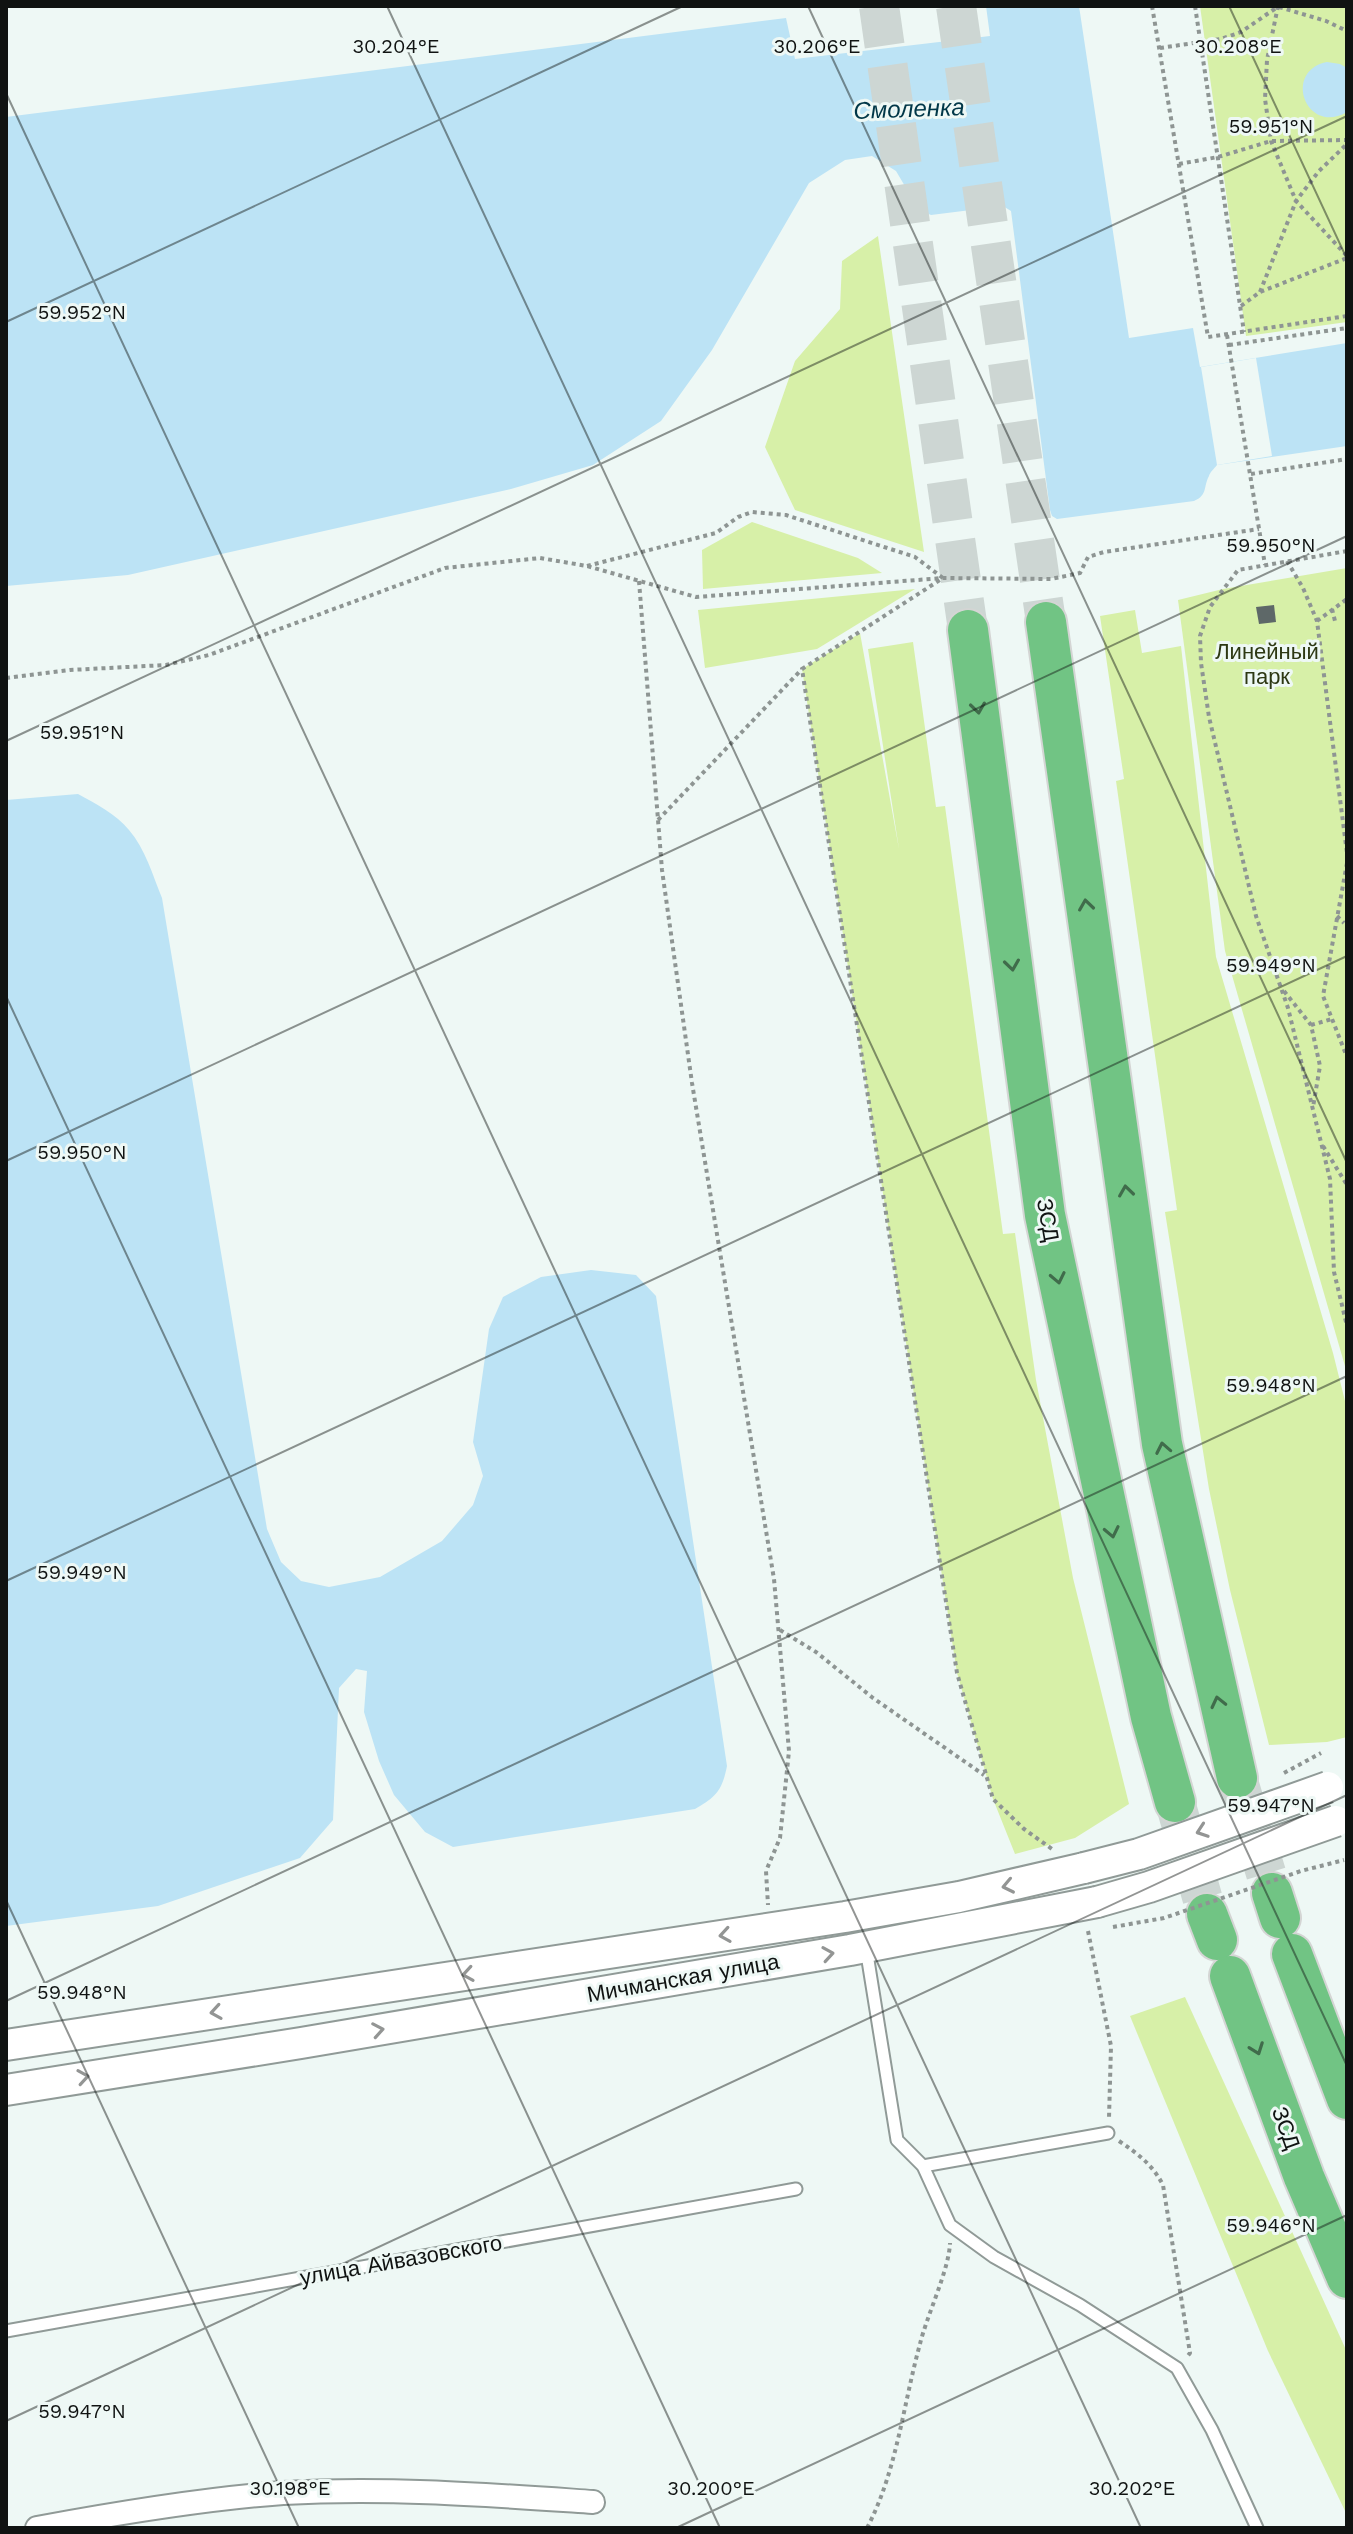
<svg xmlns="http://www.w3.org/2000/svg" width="1353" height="2534" font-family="'Work Sans',sans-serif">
	<rect width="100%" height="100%" fill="#eef8f5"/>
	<g fill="#d7f0a8">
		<path d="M1200,6H1347V322L1246,336Z"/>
		<path d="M878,236L924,552L795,510L765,447L795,361L840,309L842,261Z"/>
		<path d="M752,522L858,558L882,573L703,589L702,550Z"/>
		<path d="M1347,568V1373L1225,951L1178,600L1223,589Z"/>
		<path d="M915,589L817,649L705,668L698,610Z"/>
		<path d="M1135,610L1142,653L1181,646L1216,957L1333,1353L1347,1409V1737L1327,1742L1269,1745L1230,1590L1209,1489L1165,1212L1177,1210L1116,781L1124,779L1100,616Z"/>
		<path d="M860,633L899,849L868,649L913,642L936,807L945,806L1003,1234L1015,1233L1036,1380L1073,1578L1129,1804L1075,1838L1015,1854L993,1799L957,1673L802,669Z"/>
		<path d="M1185,1997L1347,2352V2515L1268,2351L1130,2016Z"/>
	</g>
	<g fill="#bce3f5">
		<path d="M986,6H1079L1129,338L1193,328L1200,367L1347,343V446L1217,465C1214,469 1210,472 1209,476C1203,487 1208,495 1194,501L1057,519L1052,516L1050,510L1011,211L1003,206L931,215L919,210L896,171L872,156L845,160L809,183L712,350L661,421L593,465L511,489L128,575L6,586V117L786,18L795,59L990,36Z"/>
		<path d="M1327,62L1340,64L1347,68V112C1306,136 1282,71 1327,62Z"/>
		<path d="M78,794C96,804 116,814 129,830C145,848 153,876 162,898L267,1529L281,1562L301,1581L329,1587L380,1577L442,1541L473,1505L483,1476L473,1442L489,1329L503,1297L541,1277L591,1270L636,1275L656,1296L727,1766C722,1791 716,1797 695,1809L453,1847L425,1832L394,1795L379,1761L364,1712L367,1671L356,1669L339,1688L333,1820L300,1858L158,1906L6,1926V800Z"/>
	</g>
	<path fill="#eef8f5" d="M1256,358L1272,456L1217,465L1201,367Z"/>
	<path fill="#5e6868" d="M1274,605L1276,622L1259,624L1256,607Z"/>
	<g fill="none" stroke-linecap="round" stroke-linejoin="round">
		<g stroke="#cdd6d3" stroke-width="40" stroke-dasharray="40 20" stroke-linecap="butt">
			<path d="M879,6L968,630"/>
			<path d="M956,6L1046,622"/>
			<path d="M1237,1778L1272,1893"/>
			<path d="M1175,1802L1207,1914"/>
		</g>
		<defs>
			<g id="service">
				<path d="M866,1948L897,2140L923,2166L950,2225L994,2257L1080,2305L1177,2368L1212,2430L1257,2528"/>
				<path d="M923,2166L1108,2133"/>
				<path d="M6,2331L796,2189"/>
			</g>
			<path id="minor" d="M37,2528C118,2513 201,2499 283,2493C387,2487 490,2495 593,2502"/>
			<g id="secondary">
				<path d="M6,2045L845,1917L959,1897L1084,1868"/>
				<path d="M6,2090L301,2043L850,1950L1097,1902"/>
			</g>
			<g id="motorway">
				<path d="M1046,622L1162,1444L1237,1778"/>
				<path d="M968,630L1045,1215L1151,1717L1175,1802"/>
				<path d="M1272,1893L1280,1918"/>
				<path d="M1207,1914L1217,1940"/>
				<path d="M1292,1954L1347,2099"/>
				<path d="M1230,1976L1304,2177L1347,2278"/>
			</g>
		</defs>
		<use href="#service" stroke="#909a97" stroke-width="15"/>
		<use href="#minor" stroke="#909a97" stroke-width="26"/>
		<use href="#secondary" stroke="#909a97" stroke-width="34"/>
		<use href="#motorway" stroke="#d4d5d4" stroke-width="44"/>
		<g stroke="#8e9593" stroke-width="4" stroke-dasharray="4 4" stroke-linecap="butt">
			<path d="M1152,6L1208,337L1347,316"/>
			<path d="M1195,6L1244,332"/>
			<path d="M1278,6L1267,60L1265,99L1271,141L1296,201L1347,256"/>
			<path d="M1279,7L1326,21L1347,31"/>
			<path d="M1160,48L1221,39L1241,32L1276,8"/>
			<path d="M1179,164L1218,157L1271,141L1347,140"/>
			<path d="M1260,292L1296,201L1319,171L1347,144"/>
			<path d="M1241,306L1260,292L1347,258"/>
			<path d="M1227,335L1265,565"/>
			<path d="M1229,345L1347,328"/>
			<path d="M1251,474L1347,459"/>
			<path d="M1347,551L1238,570L1210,607L1200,636L1201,663L1209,717L1256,916L1288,1008L1330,1179L1334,1272L1347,1326"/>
			<path d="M1287,561L1303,588L1317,621L1347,853"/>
			<path d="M587,566L716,533L738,517L752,512L786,515L915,557L943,578L802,669L957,1673L993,1799L1024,1829L1052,1849"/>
			<path d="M639,581L662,870L692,1083L774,1579L789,1751L780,1838L766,1871L768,1905"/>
			<path d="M1332,609L1335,621"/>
			<path d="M1317,621L1347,599"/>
			<path d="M6,678L70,670L166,665L209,655L445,568L540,558L587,566L696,597L943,578L1051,579L1080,573L1088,557L1104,552L1259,529"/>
			<path d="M658,820L802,669"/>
			<path d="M1347,863L1323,996L1347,1057"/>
			<path d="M1337,916L1344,923"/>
			<path d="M1284,991L1311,1025L1320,1066L1313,1107"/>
			<path d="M1311,1025L1332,1019"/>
			<path d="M1323,1146L1347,1185"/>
			<path d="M780,1630L816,1652L873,1698L984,1775"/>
			<path d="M1088,1931L1111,2046L1109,2118"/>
			<path d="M1119,2141C1138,2154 1152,2164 1163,2185L1190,2353L1187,2357"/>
			<path d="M867,2528C897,2471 903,2405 920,2344C927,2315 949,2270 950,2243"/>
		</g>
		<use href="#service" stroke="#fff" stroke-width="11"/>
		<use href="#minor" stroke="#fff" stroke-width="22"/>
		<use href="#secondary" stroke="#fff" stroke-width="30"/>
		<use href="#motorway" stroke="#71c484" stroke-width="40"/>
		<defs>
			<g id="secondary-bridge">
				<path d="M1084,1868L1139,1854L1328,1787"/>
				<path d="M1097,1902L1149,1887L1336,1821"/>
			</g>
		</defs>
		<use href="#secondary-bridge" stroke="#909a97" stroke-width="34" stroke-linecap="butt"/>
		<g stroke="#8e9593" stroke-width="4" stroke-dasharray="4 4" stroke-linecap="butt">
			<path d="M1284,1773L1321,1753"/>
			<path d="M1113,1927L1164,1918L1301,1871L1344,1860"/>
		</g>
		<use href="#secondary-bridge" stroke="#fff" stroke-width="30"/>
	</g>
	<defs><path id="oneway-chevron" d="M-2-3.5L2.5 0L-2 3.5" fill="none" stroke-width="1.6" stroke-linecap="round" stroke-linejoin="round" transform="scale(2)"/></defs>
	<g stroke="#406c4b">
		<use href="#oneway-chevron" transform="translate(978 708) rotate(82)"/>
		<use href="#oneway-chevron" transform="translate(1086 905) rotate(-98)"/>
		<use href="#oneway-chevron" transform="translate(1012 965) rotate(82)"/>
		<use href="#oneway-chevron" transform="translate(1126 1191) rotate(-98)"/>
		<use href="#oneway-chevron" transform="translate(1058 1278) rotate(78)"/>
		<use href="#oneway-chevron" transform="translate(1163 1448) rotate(-101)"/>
		<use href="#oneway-chevron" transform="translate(1112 1532) rotate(78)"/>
		<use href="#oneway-chevron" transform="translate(1218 1702) rotate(-103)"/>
		<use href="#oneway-chevron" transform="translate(1257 2049) rotate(70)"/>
	</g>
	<g stroke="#939594">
		<use href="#oneway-chevron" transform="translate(1202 1831) rotate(161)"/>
		<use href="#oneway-chevron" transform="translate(1008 1886) rotate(168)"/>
		<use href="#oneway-chevron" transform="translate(725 1935) rotate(171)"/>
		<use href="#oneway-chevron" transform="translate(828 1954) rotate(-9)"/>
		<use href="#oneway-chevron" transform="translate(468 1974) rotate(171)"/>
		<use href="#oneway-chevron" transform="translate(216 2012) rotate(171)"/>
		<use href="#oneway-chevron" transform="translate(378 2030) rotate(-10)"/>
		<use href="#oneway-chevron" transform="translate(83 2077) rotate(-9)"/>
	</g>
	<path fill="none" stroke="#101312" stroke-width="2" stroke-opacity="0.45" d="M387,6L1347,2066M808,6L1347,1163M1229,6L1347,259M6,93L1141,2528M6,322L683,6M6,741L1347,116M6,996L720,2528M6,1161L1347,536M6,1581L1347,956M6,1900L299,2528M6,2001L1347,1376M6,2421L1347,1795M676,2528L1347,2215"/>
	<g text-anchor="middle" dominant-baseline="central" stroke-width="6" stroke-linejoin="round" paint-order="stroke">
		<g font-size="22" fill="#2d3813" stroke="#eef8f5">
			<text x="1267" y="651">Линейный<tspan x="1267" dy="25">парк</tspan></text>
		</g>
		<g font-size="22" fill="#101312" stroke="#eef8f5">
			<text transform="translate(1048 1220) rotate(80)">ЗСД</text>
			<text transform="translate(683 1978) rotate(-10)">Мичманская улица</text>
			<text transform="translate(1286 2128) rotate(70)">ЗСД</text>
			<text transform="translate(401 2260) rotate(-10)">улица Айвазовского</text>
		</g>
		<g font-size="24" font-style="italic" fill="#013748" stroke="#eef8f5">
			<text transform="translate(909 109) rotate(-2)">Смоленка</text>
		</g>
	</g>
	<g font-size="20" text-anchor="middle" fill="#101312" stroke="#eef8f5" stroke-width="6" stroke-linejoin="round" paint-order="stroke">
		<text x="817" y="53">30.206°E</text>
		<text x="396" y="53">30.204°E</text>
		<text x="1238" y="53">30.208°E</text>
		<text x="1271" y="133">59.951°N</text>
		<text x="82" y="319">59.952°N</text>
		<text x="1271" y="552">59.950°N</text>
		<text x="82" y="739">59.951°N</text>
		<text x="1271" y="972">59.949°N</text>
		<text x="82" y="1159">59.950°N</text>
		<text x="1271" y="1392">59.948°N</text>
		<text x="82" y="1579">59.949°N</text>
		<text x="1271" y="1812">59.947°N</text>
		<text x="82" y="1999">59.948°N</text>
		<text x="1271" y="2232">59.946°N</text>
		<text x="82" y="2418">59.947°N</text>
		<text x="290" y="2495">30.198°E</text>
		<text x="711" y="2495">30.200°E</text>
		<text x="1132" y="2495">30.202°E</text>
	</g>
	<rect width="1353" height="2534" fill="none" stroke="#101312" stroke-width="16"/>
</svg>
